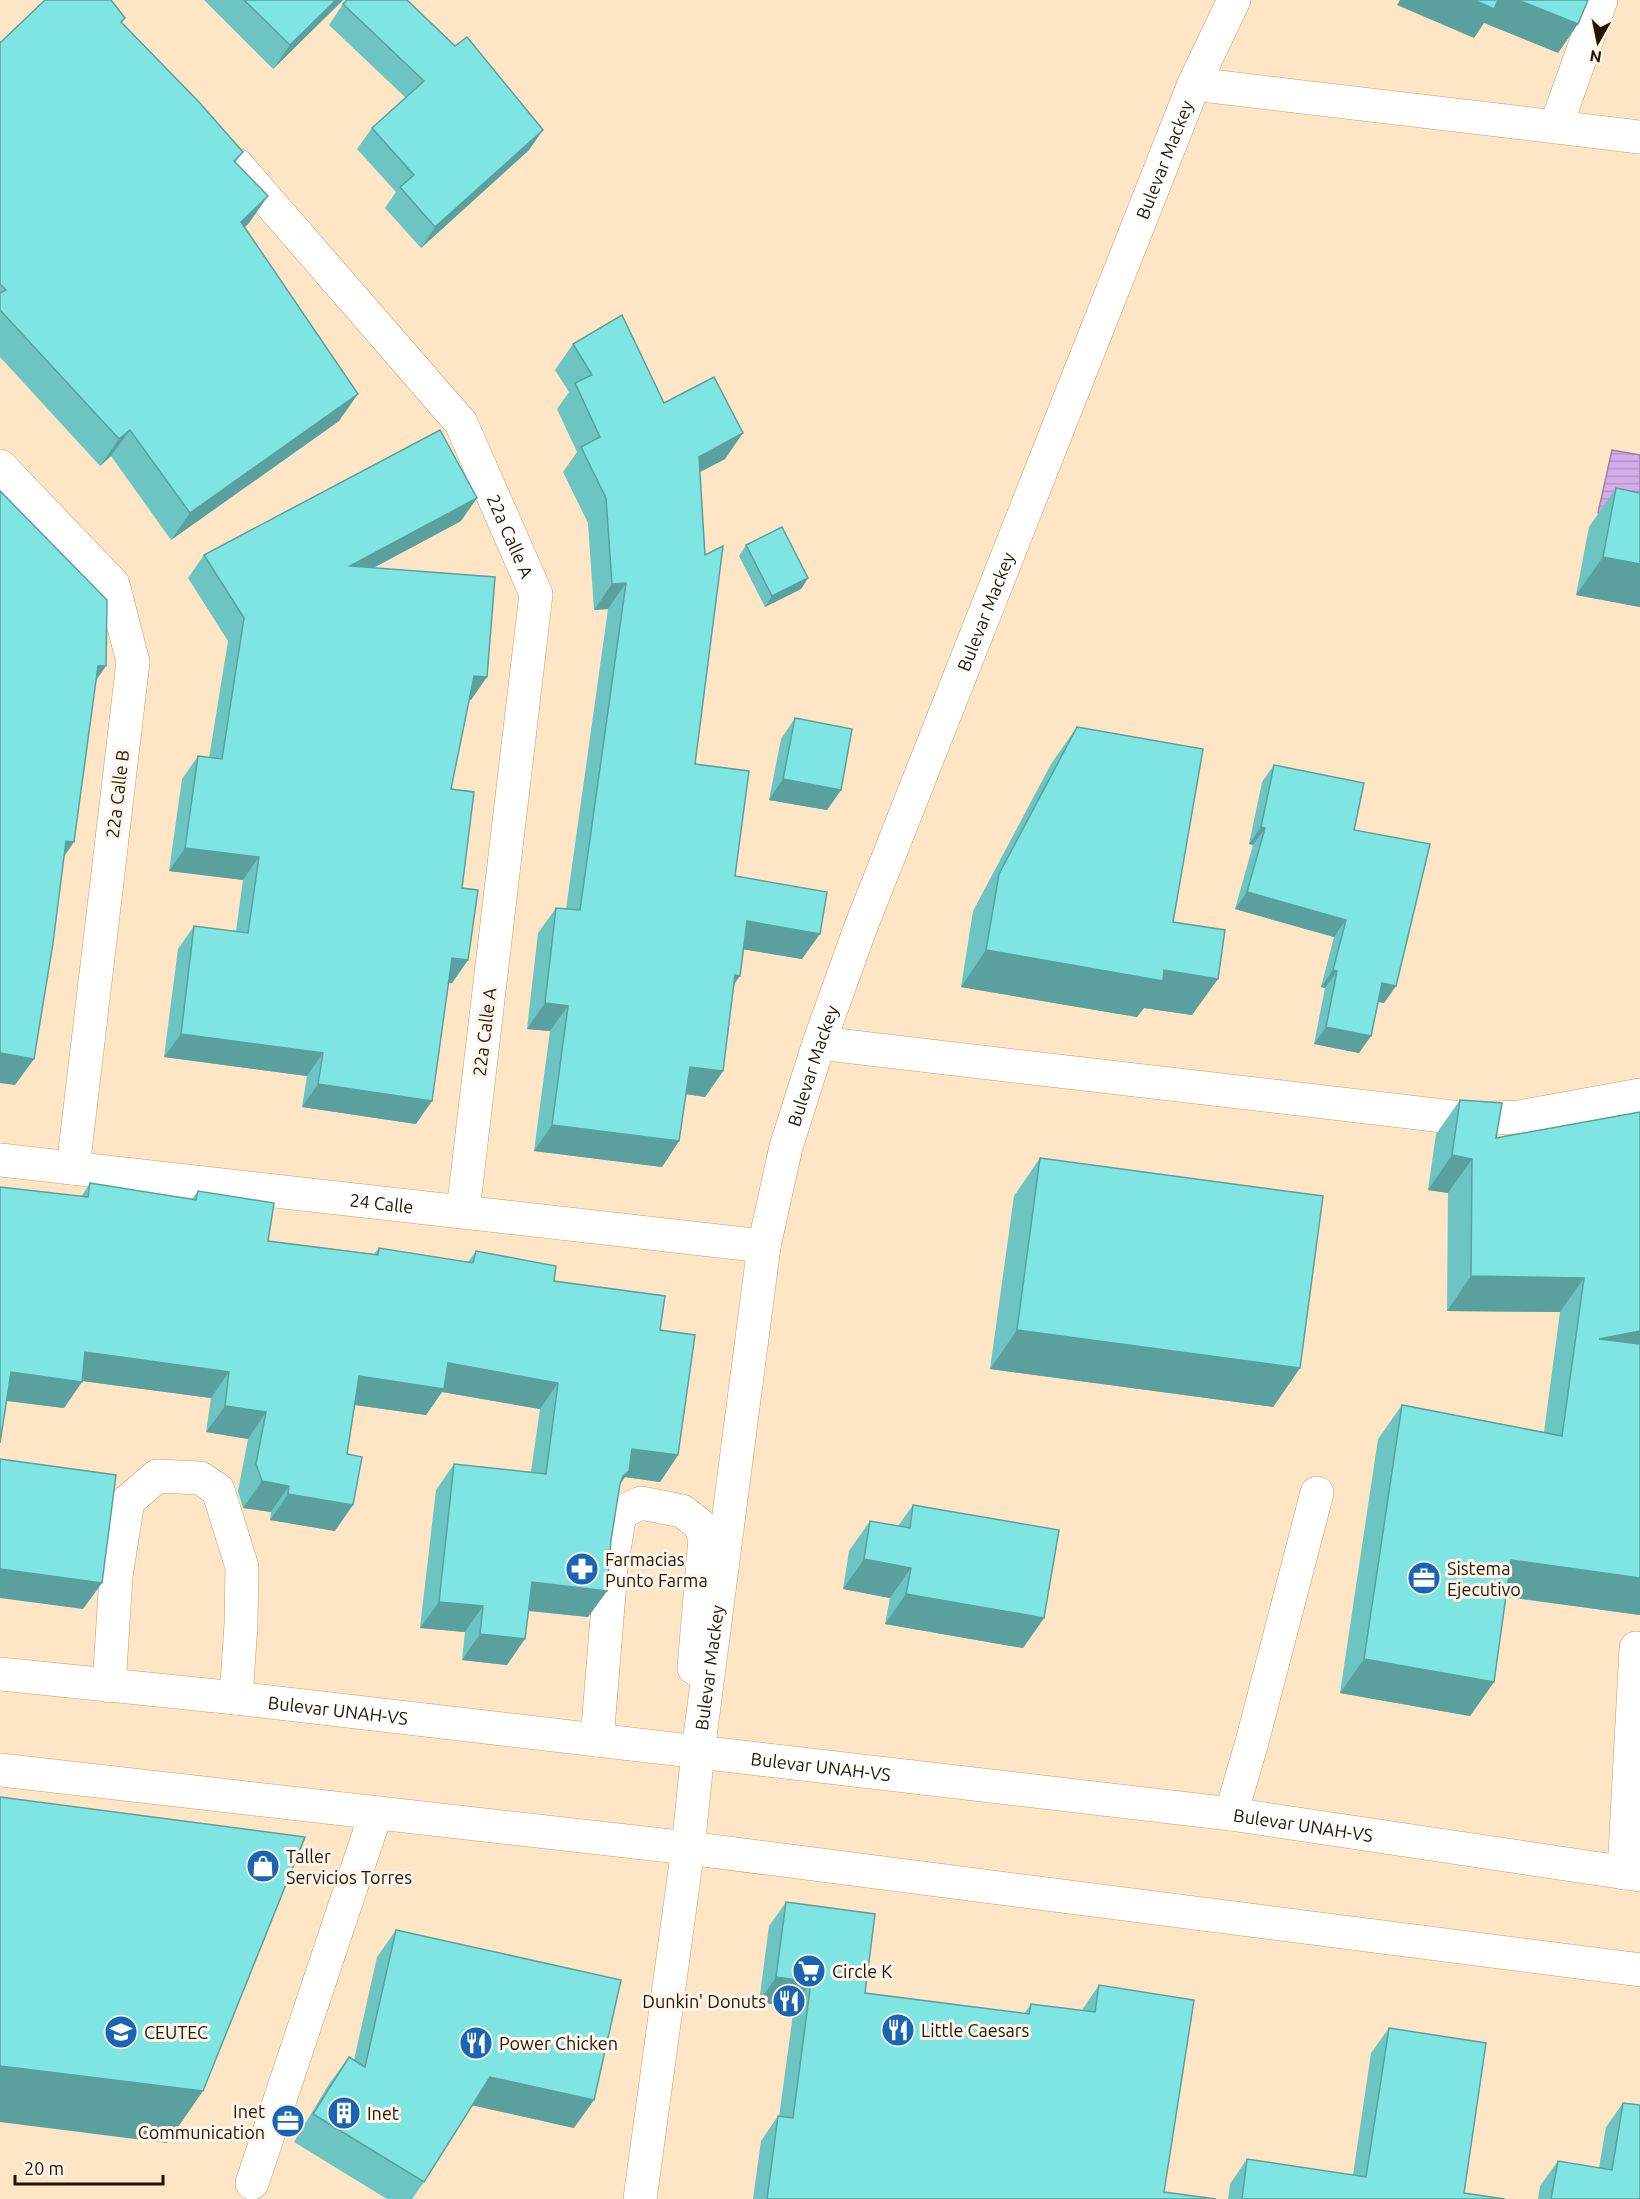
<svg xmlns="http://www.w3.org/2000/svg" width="1640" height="2199" font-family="Ubuntu,sans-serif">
	<defs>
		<pattern id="water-rules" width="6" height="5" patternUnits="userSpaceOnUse" patternTransform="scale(1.5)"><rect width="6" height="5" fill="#d5acea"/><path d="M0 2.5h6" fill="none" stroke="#b793c7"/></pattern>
	</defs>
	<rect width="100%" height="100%" fill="#fee5c5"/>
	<path fill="url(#water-rules)" stroke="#a07fa4" stroke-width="1.5" d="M1612,450L1640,455V493L1633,521L1598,513Z"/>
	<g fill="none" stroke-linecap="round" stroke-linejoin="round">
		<defs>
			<g id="minor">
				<path d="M1194,84L1640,137"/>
				<path d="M1556,126L1601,0"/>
				<path id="s1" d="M237,165L461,423L536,594L463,1211"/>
				<path d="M0,466L113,584L133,662L73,1168"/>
				<path d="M819,1043L1469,1119L1519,1117L1640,1095"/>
				<path id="s2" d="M0,1160L764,1246"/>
				<path d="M109,1686L116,1576L128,1501L157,1476L200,1478L218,1490L242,1567L241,1624L236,1698"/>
				<path d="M597,1740L611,1569L620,1513L641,1503L682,1511L699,1524L705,1538L694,1668"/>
				<path d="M1231,1814L1252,1742L1317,1493"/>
				<path d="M1624,1873L1636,1648"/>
				<path d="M252,2183L376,1813"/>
			</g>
			<g id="major">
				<path id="s3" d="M0,1674L236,1698L1231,1814L1640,1875"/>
				<path d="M0,1770L688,1848L1640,1970"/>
				<path id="s4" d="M640,2199L688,1848L698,1752L764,1246L786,1147L819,1043L860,929L1194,84L1234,0"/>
			</g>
		</defs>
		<use href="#minor" stroke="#c59d68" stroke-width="34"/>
		<use href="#major" stroke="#c59d68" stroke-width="34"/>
		<use href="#minor" stroke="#fff" stroke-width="33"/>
		<use href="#major" stroke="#fff" stroke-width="33"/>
	</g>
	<g fill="#6dc5c3">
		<path d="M204,0H343L273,69Z"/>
		<path d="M343,4L529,150L421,248L385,208L396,192L357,149L372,128L406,98L329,25Z"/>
		<path d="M122,23L243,152L235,163L249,223L245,227L339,421L171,540L111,456L100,466L0,357V43Z"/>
		<path d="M573,344L664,403L725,459L700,472L695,764L735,876L802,959L744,949L734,986L723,1071L705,1097L686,1094L679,1141L662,1167L534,1151L550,1031L527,1029L538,933L556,908L566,909L608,609L594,610L588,523L563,472L577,452L557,409L569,392L555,370Z"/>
		<path d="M1616,488L1640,493V607L1576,595L1589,527Z"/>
		<path d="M461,521L373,568L471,700H469L451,789L468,960L452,983L449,982L416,1124L302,1107L307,1076L164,1057L178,949L194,926L236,931L243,880L169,871L182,779L198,756L209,758L228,641L188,578L204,555Z"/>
		<path d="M746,545L808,578L801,589L765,607L739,556Z"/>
		<path d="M795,718L841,790L827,810L769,800L781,739Z"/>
		<path d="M1077,727L1173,922L1192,1015L1144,1008L1137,1017L961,987L973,911L1051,764Z"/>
		<path d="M1274,765L1354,830L1396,986L1384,1003L1378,1002L1359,1053L1314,1044L1325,988L1321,987L1334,937L1235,909L1253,845L1249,844L1262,782Z"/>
		<path d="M1460,1100L1496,1138L1640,1112V1615L1506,1597L1494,1682L1470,1716L1340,1693L1378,1439L1402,1405L1544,1432L1560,1312L1447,1311L1448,1193L1428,1190L1436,1134Z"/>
		<path d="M1040,1158L1300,1368L1273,1407L990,1369L1014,1196Z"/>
		<path d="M90,1183L192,1199L198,1191L268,1241L374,1254L379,1248L468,1262L476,1251L554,1281L660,1330L678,1455L660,1482L625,1477L620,1484L611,1540L607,1591L588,1617L528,1611L507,1665L462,1660L465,1632L420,1628L436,1490L454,1464L531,1472L540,1409L442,1392L426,1415L355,1405L335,1531L270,1520L271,1512L243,1508L238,1491L248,1439L206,1432L211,1398L82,1381L64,1408L7,1401L0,1187L81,1197Z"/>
		<path d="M913,1505L1044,1618L1023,1648L885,1624L890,1598L843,1589L849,1551L870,1521L898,1526Z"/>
		<path d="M786,1902L865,1993L1024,2014L1031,2004L1082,2010L1099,1985L1164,2192L1216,2199H753L761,2141L778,2116L779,2117L794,2007L759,2002L769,1926Z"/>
		<path d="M396,1930L574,2128L472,2105L424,2182L412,2199H387L294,2142L329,2084L349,2057L354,2060L377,1957Z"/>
		<path d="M1389,2028L1464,2193L1505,2199H1228L1230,2184L1247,2159L1353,2175L1371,2053Z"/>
		<path d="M1623,2103L1640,2199H1538L1540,2186L1558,2161L1599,2168L1606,2127Z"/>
	</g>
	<g fill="#59a09f">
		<path d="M336,0H343L273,69L290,45Z"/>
		<path d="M1400,0H1518L1578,24L1558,53L1484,23L1474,38L1397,5Z"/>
		<path d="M543,130L529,150L421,248L435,227Z"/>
		<path d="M268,196L249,223L222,248L241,222Z"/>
		<path d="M358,394L339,421L171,540L190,513Z"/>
		<path d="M130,430L111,456L100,466L119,439Z"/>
		<path d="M743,433L725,459L681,482L699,457Z"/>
		<path d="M477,498L461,521L334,589L350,566Z"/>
		<path d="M1603,557L1640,564V607L1576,595Z"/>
		<path d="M808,578L801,589L765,607L772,596Z"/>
		<path d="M626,583L608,609L594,610L612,584Z"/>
		<path d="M98,666H106L88,692Z"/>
		<path d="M474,676L487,677L471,700L457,699Z"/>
		<path d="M783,779L841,790L827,810L769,800Z"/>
		<path d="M1261,827L1265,828L1253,845L1249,844Z"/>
		<path d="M66,841L74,842L56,868Z"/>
		<path d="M185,848L259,857L243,880L169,871Z"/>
		<path d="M1247,892L1346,920L1334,937L1235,909Z"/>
		<path d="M747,921L820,934L802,959L729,947Z"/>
		<path d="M986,950L1164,970L1218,979L1192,1015L1144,1008L1137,1017L961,987Z"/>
		<path d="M452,958L468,960L452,983L436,981Z"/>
		<path d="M1333,970L1337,971L1325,988L1321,987Z"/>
		<path d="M735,975L740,976L722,1001Z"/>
		<path d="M1382,983L1396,986L1384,1003L1370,1000Z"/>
		<path d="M545,1003L568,1006L550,1031L527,1029Z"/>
		<path d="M1326,1027L1371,1036L1359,1053L1314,1044Z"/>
		<path d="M181,1034L323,1053L307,1076L164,1057Z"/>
		<path d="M0,1053L34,1059L15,1085L0,1083Z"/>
		<path d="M690,1067L723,1071L705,1097L672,1092Z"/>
		<path d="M318,1084L432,1101L416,1124L302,1107Z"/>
		<path d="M552,1125L679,1141L662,1167L534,1151Z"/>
		<path d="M1452,1155L1472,1159L1448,1193L1428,1190Z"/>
		<path d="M1471,1276L1584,1278L1560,1312L1447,1311Z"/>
		<path d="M1017,1330L1300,1368L1273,1407L990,1369Z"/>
		<path d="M1640,1331V1361L1599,1339Z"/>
		<path d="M85,1352L229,1372L211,1398L67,1379Z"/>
		<path d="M448,1363L558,1383L540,1409L442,1392L426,1415L341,1403L359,1376Z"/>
		<path d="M11,1372L82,1382L64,1408L0,1400Z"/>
		<path d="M225,1406L266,1412L248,1439L206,1432Z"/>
		<path d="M632,1449L678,1455L660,1482L625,1477L611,1497Z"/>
		<path d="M262,1481L289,1486L271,1512L243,1508Z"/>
		<path d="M288,1494L353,1505L335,1531L270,1520Z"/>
		<path d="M864,1559L911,1568L890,1598L843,1589Z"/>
		<path d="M1511,1560L1640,1578V1615L1487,1594Z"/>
		<path d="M0,1569L102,1583L83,1609L0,1598Z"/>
		<path d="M532,1582L607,1591L588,1617L513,1609Z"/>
		<path d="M906,1594L1044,1618L1023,1648L885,1624Z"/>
		<path d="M439,1602L483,1606L465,1632L420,1628Z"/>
		<path d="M480,1634L525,1639L507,1665L462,1660Z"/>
		<path d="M1364,1659L1494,1682L1470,1716L1340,1693Z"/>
		<path d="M776,1977L811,1982L794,2007L759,2002Z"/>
		<path d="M0,2066L203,2091L167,2143L0,2122Z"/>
		<path d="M490,2077L594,2100L574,2128L471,2105Z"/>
	</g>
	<g fill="#7fe5e3" stroke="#59a09f" stroke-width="1.5">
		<path d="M45,0H111L125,18L121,22L198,101L243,152L234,161L268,196L241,222L358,394L190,513L130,430L119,439L0,310V293L6,290L0,284V43Z"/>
		<path d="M244,0H336L290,45Z"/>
		<path d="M347,0H407L455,46L467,37L543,130L435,227L400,187L414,175L372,128L424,81L343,4Z"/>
		<path d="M1474,0H1498L1494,9Z"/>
		<path d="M1518,0H1588L1578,24Z"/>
		<path d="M622,315L664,403L714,377L743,433L699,457L705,555L723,546L695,764L749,771L735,876L827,892L820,934L747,921L740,976L735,975L723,1071L690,1067L679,1141L552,1125L568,1006L545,1003L556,908L580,910L626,583L612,584L606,498L581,447L600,437L575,383L592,375L573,344Z"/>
		<path d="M440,430L477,498L350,566L495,577L487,677L474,676L451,789L474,792L462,888L478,890L468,960L452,958L432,1101L318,1084L323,1053L181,1034L194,926L248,933L259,857L185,848L198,756L222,759L244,618L204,555Z"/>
		<path d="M1616,488L1640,493V564L1603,557Z"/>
		<path d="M0,491L107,600L106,666H98L74,842L66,841L53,943L34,1059L0,1053Z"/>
		<path d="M782,527L808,578L772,596L746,545Z"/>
		<path d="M795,718L852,729L841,790L783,779Z"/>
		<path d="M1077,727L1203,749L1173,922L1225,930L1218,979L1164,970L1163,981L986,950L999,874Z"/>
		<path d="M1274,765L1364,783L1354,830L1430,844L1396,986L1382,983L1371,1036L1326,1027L1337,971L1333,970L1346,920L1247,892L1265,828L1261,827Z"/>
		<path d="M1460,1100L1502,1103L1496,1138L1640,1112V1331L1599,1339L1640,1344V1578L1511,1560L1494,1682L1364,1659L1402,1405L1562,1436L1584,1278L1471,1276L1472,1159L1452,1155Z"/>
		<path d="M1040,1158L1323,1196L1300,1368L1017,1330Z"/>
		<path d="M90,1183L196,1200L198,1191L274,1203L268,1241L378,1255L379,1248L473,1263L476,1251L556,1266L554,1281L665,1296L660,1330L695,1335L678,1455L632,1449L629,1471L623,1476L620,1484L611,1540L607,1591L532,1582L525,1639L480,1634L483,1606L439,1602L454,1464L546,1474L558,1383L448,1363L444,1389L359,1376L347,1454L362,1457L353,1505L288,1494L289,1486L262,1481L256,1464L266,1412L225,1406L229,1372L85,1352L82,1382L11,1372L0,1443V1187L88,1197Z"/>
		<path d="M0,1459L116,1475L102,1583L0,1569Z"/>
		<path d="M913,1505L1059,1530L1044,1618L906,1594L911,1568L864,1559L870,1521L910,1528Z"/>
		<path d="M0,1797L305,1837L203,2091L0,2066Z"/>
		<path d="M786,1902L875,1914L865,1993L1029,2014L1031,2004L1095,2012L1099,1985L1194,2000L1164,2192L1216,2199H767L778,2116L793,2118L811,1982L776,1977Z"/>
		<path d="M396,1930L621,1980L594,2100L490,2077L424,2182L313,2114L349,2057L365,2067Z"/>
		<path d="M1389,2028L1486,2043L1464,2193L1505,2199H1242L1247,2159L1366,2177Z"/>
		<path d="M1623,2103L1640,2105V2199H1551L1558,2161L1612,2170Z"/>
	</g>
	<defs>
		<symbol id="pharmacy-disc" viewBox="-11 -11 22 22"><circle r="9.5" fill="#1965b4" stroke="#fef5eb"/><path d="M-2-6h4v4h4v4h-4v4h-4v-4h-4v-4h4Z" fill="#fff"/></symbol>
		<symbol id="office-disc" viewBox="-11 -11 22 22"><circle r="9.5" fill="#1965b4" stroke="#fef5eb"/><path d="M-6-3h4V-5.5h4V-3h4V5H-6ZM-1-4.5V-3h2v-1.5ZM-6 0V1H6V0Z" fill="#fff"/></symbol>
		<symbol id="shop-disc" viewBox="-11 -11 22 22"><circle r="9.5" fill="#1965b4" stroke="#fef5eb"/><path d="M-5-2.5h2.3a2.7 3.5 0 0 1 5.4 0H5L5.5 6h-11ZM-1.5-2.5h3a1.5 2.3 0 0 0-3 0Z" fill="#fff"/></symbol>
		<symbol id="supermarket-disc" viewBox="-11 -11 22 22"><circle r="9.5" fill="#1965b4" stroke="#fef5eb"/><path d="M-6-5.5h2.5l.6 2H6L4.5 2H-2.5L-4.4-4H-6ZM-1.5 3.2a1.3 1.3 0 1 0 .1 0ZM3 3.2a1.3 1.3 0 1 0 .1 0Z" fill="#fff"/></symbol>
		<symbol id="restaurant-disc" viewBox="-11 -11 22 22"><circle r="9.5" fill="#1965b4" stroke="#fef5eb"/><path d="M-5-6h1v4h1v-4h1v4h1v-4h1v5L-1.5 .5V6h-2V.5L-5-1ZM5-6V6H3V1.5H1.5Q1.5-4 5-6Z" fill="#fff"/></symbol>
		<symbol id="university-disc" viewBox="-11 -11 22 22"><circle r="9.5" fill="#1965b4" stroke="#fef5eb"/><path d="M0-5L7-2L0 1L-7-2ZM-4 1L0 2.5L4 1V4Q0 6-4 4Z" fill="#fff"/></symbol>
		<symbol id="building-disc" viewBox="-11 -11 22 22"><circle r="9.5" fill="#1965b4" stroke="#fef5eb"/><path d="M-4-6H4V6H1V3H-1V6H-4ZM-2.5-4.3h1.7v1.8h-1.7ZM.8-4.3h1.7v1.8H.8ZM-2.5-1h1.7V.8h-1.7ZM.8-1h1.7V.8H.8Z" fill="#fff"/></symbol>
	</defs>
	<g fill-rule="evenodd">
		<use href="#pharmacy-disc" x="563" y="1550" width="38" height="38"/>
		<use href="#office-disc" x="1405" y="1559" width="38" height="38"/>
		<use href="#shop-disc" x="244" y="1847" width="38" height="38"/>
		<use href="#supermarket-disc" x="790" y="1952" width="38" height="38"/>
		<use href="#restaurant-disc" x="770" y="1982" width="38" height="38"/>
		<use href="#restaurant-disc" x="879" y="2011" width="38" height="38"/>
		<use href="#university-disc" x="102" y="2013" width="38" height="38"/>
		<use href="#restaurant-disc" x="457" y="2024" width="38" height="38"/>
		<use href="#building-disc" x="325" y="2094" width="38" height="38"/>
		<use href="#office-disc" x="269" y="2102" width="38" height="38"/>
	</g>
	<g text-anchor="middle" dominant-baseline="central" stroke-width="6" stroke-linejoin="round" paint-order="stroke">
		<g font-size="18" fill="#241501" stroke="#fef5eb">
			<text stroke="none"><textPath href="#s4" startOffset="2120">Bulevar Mackey</textPath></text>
			<text stroke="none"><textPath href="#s1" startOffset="465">22a Calle A</textPath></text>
			<text stroke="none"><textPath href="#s4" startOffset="1634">Bulevar Mackey</textPath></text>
			<text transform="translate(117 794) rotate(-83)">22a Calle B</text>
			<text transform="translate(484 1032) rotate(-83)">22a Calle A</text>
			<text stroke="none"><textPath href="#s4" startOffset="1148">Bulevar Mackey</textPath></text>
			<text stroke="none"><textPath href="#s2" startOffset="384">24 Calle</textPath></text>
			<text stroke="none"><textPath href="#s4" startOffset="536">Bulevar Mackey</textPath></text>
			<text stroke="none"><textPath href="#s3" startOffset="340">Bulevar UNAH-VS</textPath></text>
			<text stroke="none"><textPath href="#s3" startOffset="826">Bulevar UNAH-VS</textPath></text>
			<text stroke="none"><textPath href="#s3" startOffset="1312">Bulevar UNAH-VS</textPath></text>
		</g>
		<g font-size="18" fill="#241501" stroke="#fef5eb" text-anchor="start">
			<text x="605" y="1559">Farmacias<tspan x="605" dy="21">Punto Farma</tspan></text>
			<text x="1447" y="1568">Sistema<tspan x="1447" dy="21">Ejecutivo</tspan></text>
			<text x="286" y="1856">Taller<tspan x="286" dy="21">Servicios Torres</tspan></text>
			<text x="832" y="1971">Circle K</text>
			<text x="766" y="2001" text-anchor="end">Dunkin' Donuts</text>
			<text x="921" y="2030">Little Caesars</text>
			<text x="144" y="2032">CEUTEC</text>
			<text x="499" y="2043">Power Chicken</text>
			<text x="265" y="2111" text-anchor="end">Inet<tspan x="265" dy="21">Communication</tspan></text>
			<text x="367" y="2113">Inet</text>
		</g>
	</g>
	<g transform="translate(1598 42) rotate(189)" stroke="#fef5eb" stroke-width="4.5" paint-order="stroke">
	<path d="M0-4.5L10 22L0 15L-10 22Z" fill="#241501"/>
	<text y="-9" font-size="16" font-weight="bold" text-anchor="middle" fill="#241501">N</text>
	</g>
	<path d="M15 2175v9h148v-9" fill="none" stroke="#241501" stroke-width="3"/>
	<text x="24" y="2175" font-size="18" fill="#241501" stroke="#fef5eb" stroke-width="4.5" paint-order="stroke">20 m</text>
</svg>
